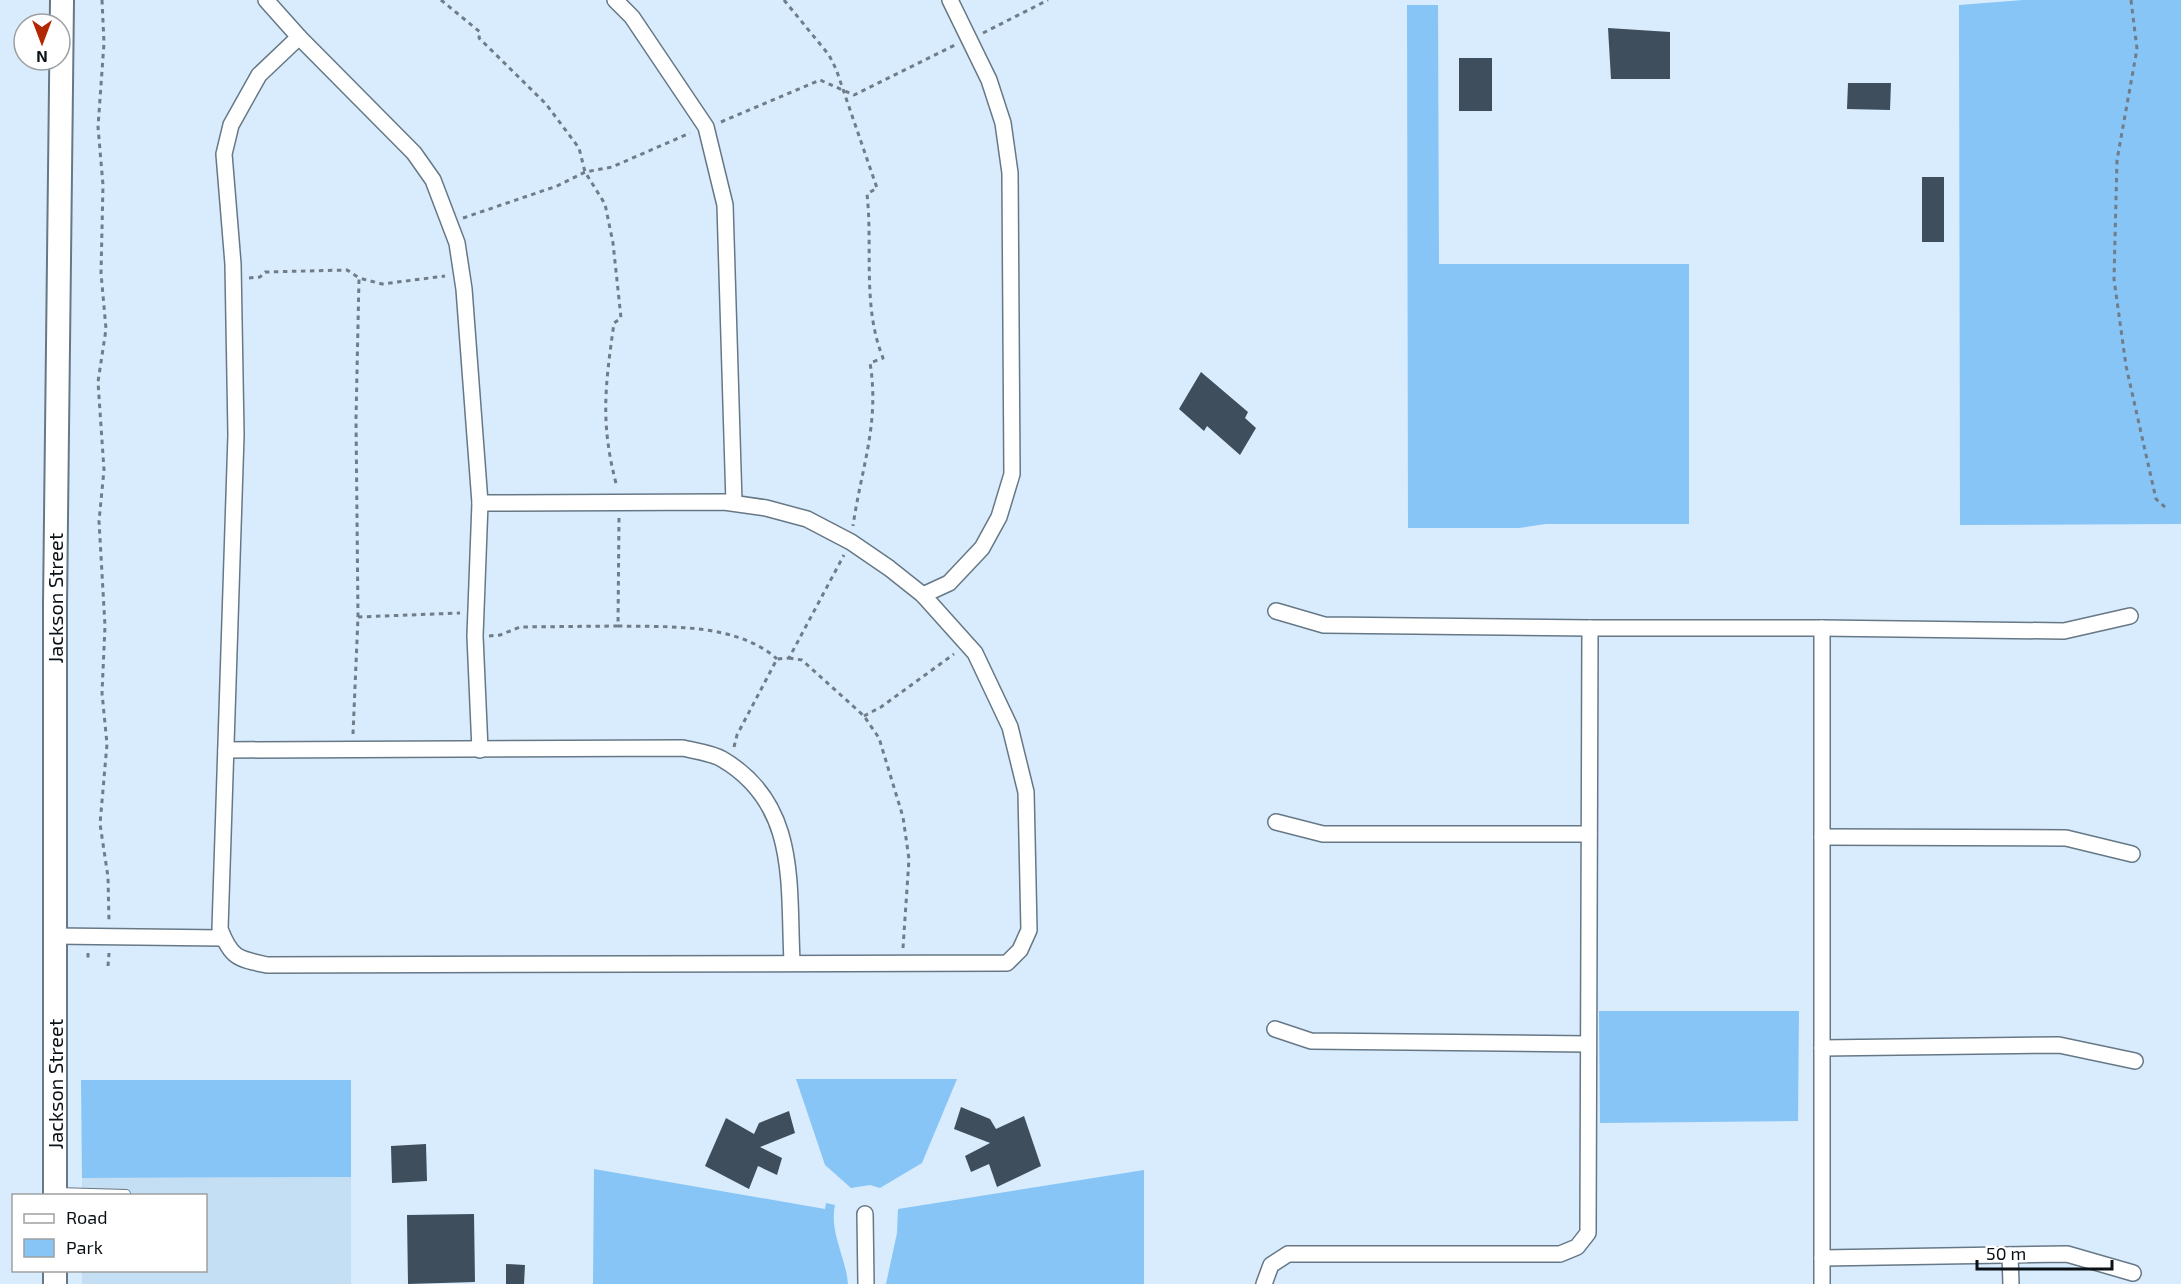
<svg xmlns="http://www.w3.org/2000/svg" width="2181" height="1284" font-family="'Exo 2',sans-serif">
	<rect width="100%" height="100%" fill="#d9ecfd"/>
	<path fill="#c4def3" d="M351,1177V1284H82V1271L206,1270V1196L82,1195V1178Z"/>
	<g fill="#87c5f7">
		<path d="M2023,0H2181V524L1960,525L1959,5Z"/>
		<path d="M1407,5H1438L1439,264H1689V524H1546L1519,528H1408Z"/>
		<path d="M1599,1011H1799L1798,1121L1600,1123Z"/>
		<path d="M796,1079H957L922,1163L880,1188L870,1185L851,1188L825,1165Z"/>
		<path d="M81,1080H351V1177L82,1178Z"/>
		<path d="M594,1169L825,1209L826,1203L835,1205C829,1232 846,1257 848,1284H593Z"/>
		<path d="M1144,1170V1284H886L897,1233L898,1209Z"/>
	</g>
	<g fill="#3e4e5c">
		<path d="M1608,28L1670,32V79H1611Z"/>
		<rect x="1459" y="58" width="33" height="53"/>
		<path d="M1848,83H1891L1890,110L1847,109Z"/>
		<rect x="1922" y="177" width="22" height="65"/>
		<path d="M1201,372L1248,412L1245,418L1256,428L1240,455L1207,426L1204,431L1179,409Z"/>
		<path d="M961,1107L990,1119L996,1129L1024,1116L1041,1166L997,1187L989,1164L971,1172L965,1156L990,1143L954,1129Z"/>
		<path d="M789,1111L795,1133L760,1147L782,1158L777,1175L758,1166L749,1189L705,1166L726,1118L754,1134L759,1123Z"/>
		<path d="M426,1144L427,1181L392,1183L391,1146Z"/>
		<path d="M474,1214L475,1282L408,1284L407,1215Z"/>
		<path d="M506,1264L525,1265L524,1284H506Z"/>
	</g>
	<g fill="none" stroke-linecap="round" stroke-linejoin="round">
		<defs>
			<path id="service" d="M57,1192L126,1194"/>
			<g id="minor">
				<path d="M266,0L299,37L414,153L433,180L457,243L464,289L480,503L475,636L480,750"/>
				<path d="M615,0L632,17L706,127L725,205L734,503"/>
				<path d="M299,37L259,75L231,125L224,154L233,264L236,435L220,929C231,958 238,959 267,965L1007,963L1020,950L1029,930L1026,792L1010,727L975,653L923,595L889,568L851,542L807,519L766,508L724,502L480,503"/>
				<path d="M923,595L949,583L982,548L999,517L1012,474L1010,173L1003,123L989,80L950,0"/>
				<path d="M1276,611L1324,625L1590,628"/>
				<path d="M1822,628L2064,631L2130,616"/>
				<path d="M226,750L683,748C695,751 712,753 722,759C799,804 788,885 792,961"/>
				<path d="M1276,822L1323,834H1589"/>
				<path d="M1822,837L2066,838L2132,854"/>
				<path d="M55,936L223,938"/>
				<path d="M1275,1029L1311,1041L1588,1044"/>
				<path d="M1822,1048L2059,1045L2135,1061"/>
				<path d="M865,1214L866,1284"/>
				<path d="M2010,1255L2011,1284"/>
				<path d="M1822,1258L2067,1254L2133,1273"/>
				<path d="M1264,1284L1271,1265L1288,1254H1560L1577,1247L1588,1233L1590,628H1822V1284"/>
			</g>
			<g id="secondary">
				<path d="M55,1196V605L62,0"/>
				<path d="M55,1284V1270"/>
			</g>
		</defs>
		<use href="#service" stroke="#667886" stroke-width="10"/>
		<use href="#minor" stroke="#667886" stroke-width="18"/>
		<use href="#secondary" stroke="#667886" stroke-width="26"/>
		<g stroke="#707d88" stroke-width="3" stroke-dasharray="4.5 4.5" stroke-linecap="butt">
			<path d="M102,0L104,43L98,127L103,185L101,273L106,329L98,382L104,470L99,521L105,626L102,693L107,744L100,824L108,877L109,922"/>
			<path d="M441,0L480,32L479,38L546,104L579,148L585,172L605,204L613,243L621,318L614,323C605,387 600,424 617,487"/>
			<path d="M784,0L829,55L836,69L877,188L867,194C873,248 862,306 883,358L870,363C880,423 861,469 853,526"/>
			<path d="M2131,0L2137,49L2117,160L2114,279L2126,366L2156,499L2166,508"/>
			<path d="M983,33L1048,0"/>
			<path d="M721,122L820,80L854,95L955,45"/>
			<path d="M463,218L557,186L585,172L612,167L690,133"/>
			<path d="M249,278L260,277L265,272L347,270L359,278"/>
			<path d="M358,617L356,419L359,278L382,284L445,276"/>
			<path d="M618,626C669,627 737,623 777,659"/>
			<path d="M489,636L500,635L520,627L618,626L619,517"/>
			<path d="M789,658L802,660L864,716L879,738L903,817L909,859L903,948"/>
			<path d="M864,716L881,707L954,654"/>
			<path d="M353,734L358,617L460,613"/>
			<path d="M734,747L737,735L777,659L789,658L844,555"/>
			<path d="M88,953V960"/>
			<path d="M108,966L109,953"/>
		</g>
		<use href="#service" stroke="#fff" stroke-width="8"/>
		<use href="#minor" stroke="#fff" stroke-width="15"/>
		<use href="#secondary" stroke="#fff" stroke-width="22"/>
	</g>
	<g text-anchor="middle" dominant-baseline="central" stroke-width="6" stroke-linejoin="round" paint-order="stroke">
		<g font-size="20" fill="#0b1217" stroke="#fff">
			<text transform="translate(55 598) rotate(-90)">Jackson Street</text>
			<text transform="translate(55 1084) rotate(-90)">Jackson Street</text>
		</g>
	</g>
	<rect x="12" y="1194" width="195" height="78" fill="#ffffff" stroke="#9da0a2" stroke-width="1.5"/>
	<rect x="24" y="1214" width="30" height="9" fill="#ffffff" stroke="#9da0a2" stroke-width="1.5"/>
	<text x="66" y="1224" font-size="18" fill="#0b1217">Road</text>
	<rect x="24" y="1239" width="30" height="18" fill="#87c5f7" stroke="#9da0a2" stroke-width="1.5"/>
	<text x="66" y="1254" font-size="18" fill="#0b1217">Park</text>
	<g transform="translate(42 42) rotate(180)"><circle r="28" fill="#ffffff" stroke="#9da0a2" stroke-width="1.5"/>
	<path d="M0-4.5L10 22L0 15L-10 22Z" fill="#b22700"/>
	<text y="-9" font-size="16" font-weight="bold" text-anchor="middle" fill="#0b1217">N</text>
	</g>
	<path d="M1977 1260v9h135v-9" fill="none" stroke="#0b1217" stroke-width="3"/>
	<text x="1986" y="1260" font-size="18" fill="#0b1217" stroke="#ffffff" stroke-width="4.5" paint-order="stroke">50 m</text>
</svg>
